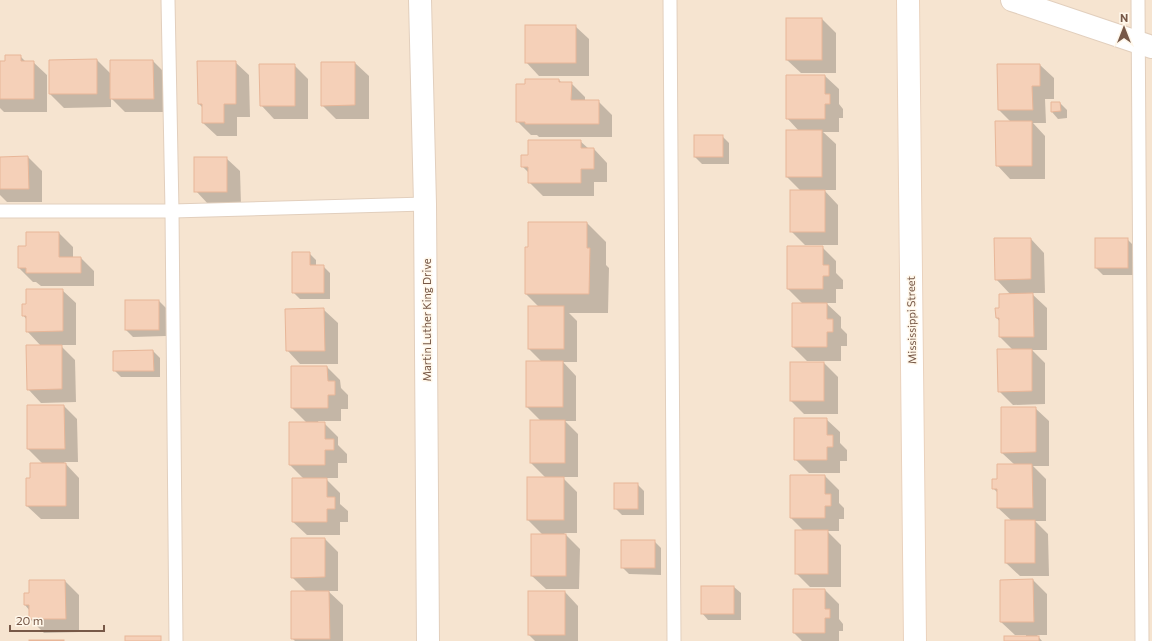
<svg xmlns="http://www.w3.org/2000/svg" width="1152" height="641" font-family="Commissioner,sans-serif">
	<rect width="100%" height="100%" fill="#fef3e2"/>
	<rect fill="#f6e4d0" x="0" y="0" width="1152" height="641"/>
	<g fill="#0003">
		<path d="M822,19L836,33V73H801L787,60Z"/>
		<path d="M575,26L589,39V76H539L526,62Z"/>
		<path d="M20,56L26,62H33L47,75V112H4L0,108V62H6Z"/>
		<path d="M97,60L111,74L153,61L166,74L167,112H125L111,98V107L64,108L50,94Z"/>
		<path d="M235,62L249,75L250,117H237V136H217L203,123V108L199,104Z"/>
		<path d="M355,63L369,76V119H336L322,105Z"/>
		<path d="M294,65L308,79V119H274L261,105Z"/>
		<path d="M998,65H1040L1054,78V99H1045L1046,123H1033L1045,136V179H1010L997,165L1011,122L999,110Z"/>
		<path d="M787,76H825L839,89V104L843,109V118H839V132H823L836,144V190H824L838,205V245H805L791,231L801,191L787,177L799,131L787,118Z"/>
		<path d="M559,80L562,83H571L585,97V101H598L612,115V137H539L537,135H531L517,121Z"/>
		<path d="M1060,103L1067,110V118L1058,119L1052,112Z"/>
		<path d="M722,136L729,143V164H702L695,157Z"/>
		<path d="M580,141L589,149H594L607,163V182H594V196H543L529,182V173L522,166L529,156Z"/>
		<path d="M28,157L42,171V202H7L0,195V158Z"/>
		<path d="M226,158L240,171L241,205H209L196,191Z"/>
		<path d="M587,223L606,242V265L609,268L608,313H569L577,321V362H563L576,376V421H565L578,434V477H562L577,492V533H564L580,549L579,589H546L532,576L543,535L528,520L546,478L531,463L541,421L527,407L542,362L529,349L539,307L526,294Z"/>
		<path d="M27,233H59L73,247V258H81L94,271V286H41L36,282H33L19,268V247H27Z"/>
		<path d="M1031,239L1044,253L1045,293H1031L1047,308V350H1032L1045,363V404L1013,405L999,391L1013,350L1000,337V322L997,318L1000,310L1011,295L996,279Z"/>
		<path d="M1096,239H1127L1134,246V275H1103L1096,268Z"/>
		<path d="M822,247L836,261V273L843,280V289H836V303H826L841,317V328L847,334V346H841V361H807L793,347V304H803L788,289Z"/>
		<path d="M309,253L316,260V266H323L330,273V299H300L293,292Z"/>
		<path d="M62,290L76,303V345H60L75,360L76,402L41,403L28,389L41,346L27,331V320L23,315L27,305Z"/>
		<path d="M159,301L166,308V336L133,337L126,330Z"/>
		<path d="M324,310L338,323V364H300L287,350Z"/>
		<path d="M153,351L160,358V377H121L114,370Z"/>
		<path d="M824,363L838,377V414H804L791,401Z"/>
		<path d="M327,367L340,380L341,388L348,395V409H341V421H318L319,423H324L338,437V445L347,454V463H338V478H325L340,493V504L348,511V522H340V535H307L293,522L304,479L290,465V423H307L292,408Z"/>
		<path d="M64,406L77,419L78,462H64L79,478V519H41L27,506L31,479L43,464L28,449Z"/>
		<path d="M1035,408L1049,421V466H1033L1046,479V521H1035L1048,534L1049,576H1020L1006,563L1012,521L998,508V493L993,488L998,480L1015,465L1002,453Z"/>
		<path d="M826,419L840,432V443L847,450V461H840V473H809L795,459Z"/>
		<path d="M791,476H825L839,490V503L844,508V519H839V531H827L841,545V587H810L796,573L804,531L791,518Z"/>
		<path d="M637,484L644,491V515H622L615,508Z"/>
		<path d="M325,539L338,552V591H328L343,605V641H295L292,638L307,592L292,577Z"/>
		<path d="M654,541L661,548V575L629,574L622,567Z"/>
		<path d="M1033,580L1047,594V635H1037L1042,641H1005L1026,637V635H1015L1001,622Z"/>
		<path d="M65,581L79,595V632L44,633L30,619V611L25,605L30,594Z"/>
		<path d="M734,587L741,593V620H708L702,613Z"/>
		<path d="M794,590H825L839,604V619L843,624V631H839V641H802L794,633Z"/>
		<path d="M529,592H565L578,606V641H535L529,635Z"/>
	</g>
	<g fill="#f5d0b8" stroke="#e8b698">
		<rect x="786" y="18" width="36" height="42"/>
		<rect x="525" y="25" width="51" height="38"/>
		<path d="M5,55H21V61H34V99H0V61H5Z"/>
		<path d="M97,59V94H49V60Z"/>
		<path d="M110,60H153L154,99H110Z"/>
		<path d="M197,61H236V104H224V123H202V104H198Z"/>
		<path d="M321,62H355V105L321,106Z"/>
		<path d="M259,64H295V106H260Z"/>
		<path d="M997,64H1040V86H1032L1033,110H998Z"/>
		<path d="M786,75H825V94H830V104H825V119H786Z"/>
		<path d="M525,79H559V82H572L571,100H599V124H525V122H516V84H525Z"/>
		<path d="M1051,102H1060L1061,111L1051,112Z"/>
		<path d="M995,121H1032V166H996Z"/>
		<rect x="786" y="130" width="36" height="47"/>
		<rect x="694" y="135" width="29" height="22"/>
		<path d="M528,140H581V148H594V169H581V183H528V167H521V155H528Z"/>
		<path d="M28,156L29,189H0V157Z"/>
		<rect x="194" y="157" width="33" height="35"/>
		<rect x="790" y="190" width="35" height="42"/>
		<path d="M528,222H587V248H590L589,294H525V247H528Z"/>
		<path d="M26,232H59V257H81V273H26V268H18V246H26Z"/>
		<path d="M994,238H1031V279L995,280Z"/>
		<rect x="1095" y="238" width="33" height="30"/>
		<path d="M787,246H823V265H829V276H823V289H787Z"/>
		<path d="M292,252H310V265H324V293H292Z"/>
		<path d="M26,289H63V331L26,332V316H22V304H26Z"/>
		<path d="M1033,293L1034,337H999V318H996L995,308H999V294Z"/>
		<rect x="125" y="300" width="34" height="30"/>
		<path d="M792,303H827V319H833V332H827V347H792Z"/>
		<rect x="528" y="306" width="36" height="43"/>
		<path d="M324,308L325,351H286L285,309Z"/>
		<path d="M26,345H62V389L27,390Z"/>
		<path d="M997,349H1032V391L998,392Z"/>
		<path d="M153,350L154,371H113V351Z"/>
		<rect x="526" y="361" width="37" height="46"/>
		<rect x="790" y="362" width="34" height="39"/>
		<path d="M291,366H327L328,381H335V395H328V408H291Z"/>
		<path d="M27,405H64L65,449H27Z"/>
		<path d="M1001,407H1036V452L1001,453Z"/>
		<path d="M794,418H827V435H833V447H827V460H794Z"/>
		<rect x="530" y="420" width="35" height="43"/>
		<path d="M289,422H325V439H334V450H325V465H289Z"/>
		<path d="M30,463H66V506H26V478H30Z"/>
		<path d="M997,464H1032L1033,508H997V489H992V479H997Z"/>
		<path d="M790,475H825V494H831V506H825V518H790Z"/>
		<rect x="527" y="477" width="37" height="43"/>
		<path d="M292,478H327V497H335V509H327V522H292Z"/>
		<rect x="614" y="483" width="24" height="26"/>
		<rect x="1005" y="520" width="30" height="43"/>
		<rect x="795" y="530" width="33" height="44"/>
		<rect x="531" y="534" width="35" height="42"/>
		<path d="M291,538H325V577L291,578Z"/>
		<rect x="621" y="540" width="34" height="28"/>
		<path d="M1033,579L1034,622H1000V580Z"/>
		<path d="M29,580H65L66,619H29V605H24V593H29Z"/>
		<rect x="701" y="586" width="33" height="28"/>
		<path d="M793,589H825V609H830V618H825V633H793Z"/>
		<path d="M291,591H329L330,639H291Z"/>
		<rect x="528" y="591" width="37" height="44"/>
		<rect x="125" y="636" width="36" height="5"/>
		<rect x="1004" y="636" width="35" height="5"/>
		<rect x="29" y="640" width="35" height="1"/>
	</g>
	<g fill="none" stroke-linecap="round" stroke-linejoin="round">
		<defs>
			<g id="lane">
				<path d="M168,0L172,211L176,641"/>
				<path d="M670,0L674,641"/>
				<path d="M1138,0L1142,641"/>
				<path d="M0,211H172L425,204"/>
			</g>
			<g id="street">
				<path d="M420,0L425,204L428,641"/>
				<path d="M1012,0L1152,47"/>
			</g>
			<path id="secondary" d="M908,0L915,641"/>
		</defs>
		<use href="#lane" stroke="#e2cfbd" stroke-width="15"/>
		<use href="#street" stroke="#e2cfbd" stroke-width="24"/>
		<use href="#secondary" stroke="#ead2bd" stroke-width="24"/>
		<use href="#lane" stroke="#fff" stroke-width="13"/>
		<use href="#street" stroke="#fff" stroke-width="22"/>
		<use href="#secondary" stroke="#fff" stroke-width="22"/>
	</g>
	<g text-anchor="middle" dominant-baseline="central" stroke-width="3" stroke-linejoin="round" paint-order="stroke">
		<g font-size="11" fill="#775847" stroke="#fff7ea">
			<text transform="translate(426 320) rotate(-90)">Martin Luther King Drive</text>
			<text transform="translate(911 320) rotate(-91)">Mississippi Street</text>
		</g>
	</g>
	<g transform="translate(1124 28)" stroke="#fff7ea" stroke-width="3" paint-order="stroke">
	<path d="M0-3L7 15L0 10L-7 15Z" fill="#775847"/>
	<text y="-6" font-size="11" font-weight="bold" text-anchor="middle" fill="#775847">N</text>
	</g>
	<path d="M10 625v6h94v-6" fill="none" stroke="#775847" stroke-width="2"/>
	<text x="16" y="625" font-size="12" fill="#775847" stroke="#fff7ea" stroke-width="3" paint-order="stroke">20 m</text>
</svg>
